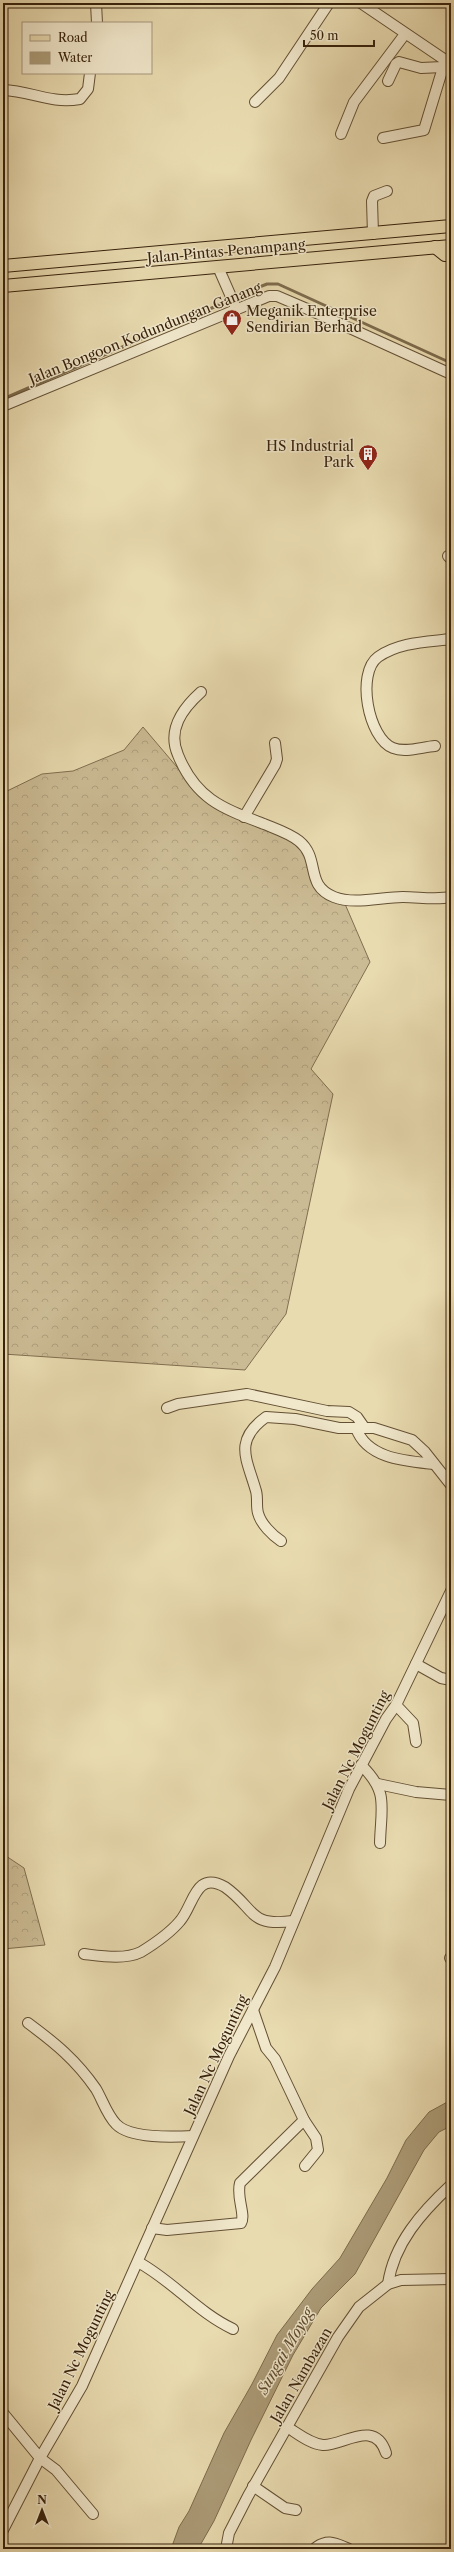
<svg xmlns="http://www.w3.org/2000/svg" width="454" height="2552" font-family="'Libre Caslon Text',serif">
	<defs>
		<pattern id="forest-crowns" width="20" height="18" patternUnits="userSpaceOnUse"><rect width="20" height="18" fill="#cbbb94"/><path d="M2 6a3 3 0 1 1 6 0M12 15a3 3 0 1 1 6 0" fill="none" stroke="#afa07e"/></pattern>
	</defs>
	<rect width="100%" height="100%" fill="#e9dbb0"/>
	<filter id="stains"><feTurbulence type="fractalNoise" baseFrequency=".005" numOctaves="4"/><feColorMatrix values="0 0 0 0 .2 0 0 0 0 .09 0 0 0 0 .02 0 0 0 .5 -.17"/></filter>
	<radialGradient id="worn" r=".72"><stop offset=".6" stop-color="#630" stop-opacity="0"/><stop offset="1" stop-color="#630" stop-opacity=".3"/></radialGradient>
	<g fill="url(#forest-crowns)" stroke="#816e50">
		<path d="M143,727L205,800L286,838L306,853L322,888L342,897L370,962L311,1069L333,1094L286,1314L245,1370L3,1354V793L42,774L73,771L124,750Z"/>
		<path d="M3,1854L24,1868L45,1945L3,1949Z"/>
	</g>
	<path fill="#ac9c78" stroke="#7d6b4c" d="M451,2100V2126L439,2132L424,2150L355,2274L321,2308L293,2355L251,2440L214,2521L198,2549H171L179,2527L189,2511L224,2433L252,2384L277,2335L312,2289L340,2258L387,2178L406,2140L429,2112Z"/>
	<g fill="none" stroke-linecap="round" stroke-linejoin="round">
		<g stroke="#7d6b4c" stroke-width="3">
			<path d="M242,294L267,284H278L451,363"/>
			<path d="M3,399L221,304"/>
		</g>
		<defs>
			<g id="minor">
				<path d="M96,3L97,23"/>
				<path d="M361,3L451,64"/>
				<path d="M388,81L396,64L399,62L421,68L443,67"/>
				<path d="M3,90C32,91 49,104 80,99L88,89L90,73"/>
				<path d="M255,102L279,78L329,3"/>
				<path d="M341,134L354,102L405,34"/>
				<path d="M383,138L424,130L445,61"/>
				<path d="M373,234L372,201L374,196L387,191"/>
				<path d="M218,267L236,308"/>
				<path d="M3,406L269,296H277L312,311L451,374"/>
				<path d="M448,556L451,559"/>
				<path d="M201,692C182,709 167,730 178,755C196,799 222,808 264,824C276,829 289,833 299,841C321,859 304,885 334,897C354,905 381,897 403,897C419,897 435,900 451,897"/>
				<path d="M435,746C422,747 405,753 393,748C368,738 356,673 378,657C399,642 427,642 451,639"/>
				<path d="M244,817L275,765L277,759L275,743"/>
				<path d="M167,1408L178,1404L247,1394L327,1411L349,1412L357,1417L364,1427"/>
				<path d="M356,1428C367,1459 406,1461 434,1464"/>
				<path d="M281,1541C272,1535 261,1524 258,1513C256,1506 258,1498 256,1491C247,1459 233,1441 266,1417L295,1419L339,1428H374L412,1440L425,1452L451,1485"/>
				<path d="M416,1664L441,1678L451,1680"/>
				<path d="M396,1705L413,1723L416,1742"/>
				<path d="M361,1765C389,1792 381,1806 380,1843"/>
				<path d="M378,1784L416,1792L451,1795"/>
				<path d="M84,1954C101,1956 125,1960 141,1952C154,1944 170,1933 180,1921C194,1905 195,1870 225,1887C256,1909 248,1927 293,1921"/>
				<path d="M450,1958H451"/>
				<path d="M253,2010L266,2048L275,2059L304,2120L316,2138L318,2150L305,2166"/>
				<path d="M28,2023C55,2043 76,2060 96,2089C102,2099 107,2115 116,2124C130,2139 174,2137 193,2136"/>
				<path d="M152,2228L167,2230L241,2223C246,2215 236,2197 240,2183L304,2120"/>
				<path d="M138,2262C173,2281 197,2312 233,2329"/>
				<path d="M388,2284C394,2243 422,2212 451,2185"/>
				<path d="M3,2413L40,2458L56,2470L93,2514"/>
				<path d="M287,2427C297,2433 310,2444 323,2445C343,2446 375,2418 386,2453"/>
				<path d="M253,2486L285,2508L296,2510"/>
				<path d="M3,2530L40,2458L82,2386L229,2056L275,1967L349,1789L386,1719L396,1705L451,1591"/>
				<path d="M226,2549L229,2533L248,2496L338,2337L359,2307L388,2284L401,2280L451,2279"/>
				<path d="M314,2549C327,2538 335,2543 349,2549"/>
			</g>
			<g id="major">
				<path d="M435,247L445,255H451"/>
				<path d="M3,266L451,226"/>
				<path d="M3,286L451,246"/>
			</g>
		</defs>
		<use href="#minor" stroke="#645034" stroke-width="12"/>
		<use href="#major" stroke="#37210b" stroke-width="14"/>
		<use href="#minor" stroke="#f1e8cc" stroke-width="10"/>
		<use href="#major" stroke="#e9dbb0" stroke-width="12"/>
	</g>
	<defs>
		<symbol id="shop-pin" viewBox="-11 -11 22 30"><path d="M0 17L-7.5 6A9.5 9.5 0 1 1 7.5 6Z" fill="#8f2418" stroke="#f1e8cc"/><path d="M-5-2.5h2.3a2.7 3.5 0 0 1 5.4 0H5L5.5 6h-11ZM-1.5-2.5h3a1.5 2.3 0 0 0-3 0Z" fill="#fff"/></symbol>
		<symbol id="building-pin" viewBox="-11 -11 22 30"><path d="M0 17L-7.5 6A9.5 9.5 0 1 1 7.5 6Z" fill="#8f2418" stroke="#f1e8cc"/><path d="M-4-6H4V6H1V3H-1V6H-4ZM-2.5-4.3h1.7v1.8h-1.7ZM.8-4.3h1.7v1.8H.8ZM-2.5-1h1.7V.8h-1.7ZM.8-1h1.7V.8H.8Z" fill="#fff"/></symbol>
	</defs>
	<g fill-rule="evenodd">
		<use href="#shop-pin" x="221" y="308" width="22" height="30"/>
		<use href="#building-pin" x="357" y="443" width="22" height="30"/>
	</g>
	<g text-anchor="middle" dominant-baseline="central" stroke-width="3" stroke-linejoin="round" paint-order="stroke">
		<g font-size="14" fill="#37210b" stroke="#f1e8cc">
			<text transform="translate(226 251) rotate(-5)">Jalan Pintas Penampang</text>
			<text transform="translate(145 333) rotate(-22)">Jalan Bongoon Kodundungan Ganang</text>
			<text transform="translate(356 1750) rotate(-63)">Jalan Nc Mogunting</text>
			<text transform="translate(216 2055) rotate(-65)">Jalan Nc Mogunting</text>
			<text transform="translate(81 2350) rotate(-64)">Jalan Nc Mogunting</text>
			<text transform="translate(301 2375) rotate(-60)">Jalan Nambazan</text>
		</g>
		<g font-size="14" fill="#37210b" stroke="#f1e8cc" text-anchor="start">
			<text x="246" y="311">Meganik Enterprise<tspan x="246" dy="16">Sendirian Berhad</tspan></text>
			<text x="354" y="446" text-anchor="end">HS Industrial<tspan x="354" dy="16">Park</tspan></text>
		</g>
		<g font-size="15" font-style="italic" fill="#604c31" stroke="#f1e8cc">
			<text transform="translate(285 2351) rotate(-60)">Sungai Moyog</text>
		</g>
	</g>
	<rect width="454" height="2552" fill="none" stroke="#e9dbb0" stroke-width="16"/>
	<rect x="4" y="4" width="446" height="2544" fill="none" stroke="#37210b" stroke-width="2"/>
	<rect x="8" y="8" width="438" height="2536" fill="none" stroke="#37210b"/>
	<rect x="22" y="22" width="130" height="52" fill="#f1e8cc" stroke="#a7987f"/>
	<rect x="30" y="35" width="20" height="6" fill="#e9dbb0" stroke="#a7987f"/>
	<text x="58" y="42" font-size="12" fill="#37210b">Road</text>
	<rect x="30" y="52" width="20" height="12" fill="#ac9c78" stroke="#a7987f"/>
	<text x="58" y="62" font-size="12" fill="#37210b">Water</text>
	<g transform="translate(42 2510)" stroke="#f1e8cc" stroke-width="3" paint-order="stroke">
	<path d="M0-3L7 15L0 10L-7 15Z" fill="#37210b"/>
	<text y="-6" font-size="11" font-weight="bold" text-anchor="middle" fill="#37210b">N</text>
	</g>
	<path d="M304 40v6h70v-6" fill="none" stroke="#37210b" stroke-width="2"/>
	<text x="310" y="40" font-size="12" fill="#37210b" stroke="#f1e8cc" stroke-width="3" paint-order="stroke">50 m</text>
	<rect width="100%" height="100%" filter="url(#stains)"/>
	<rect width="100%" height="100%" fill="url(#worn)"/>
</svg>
